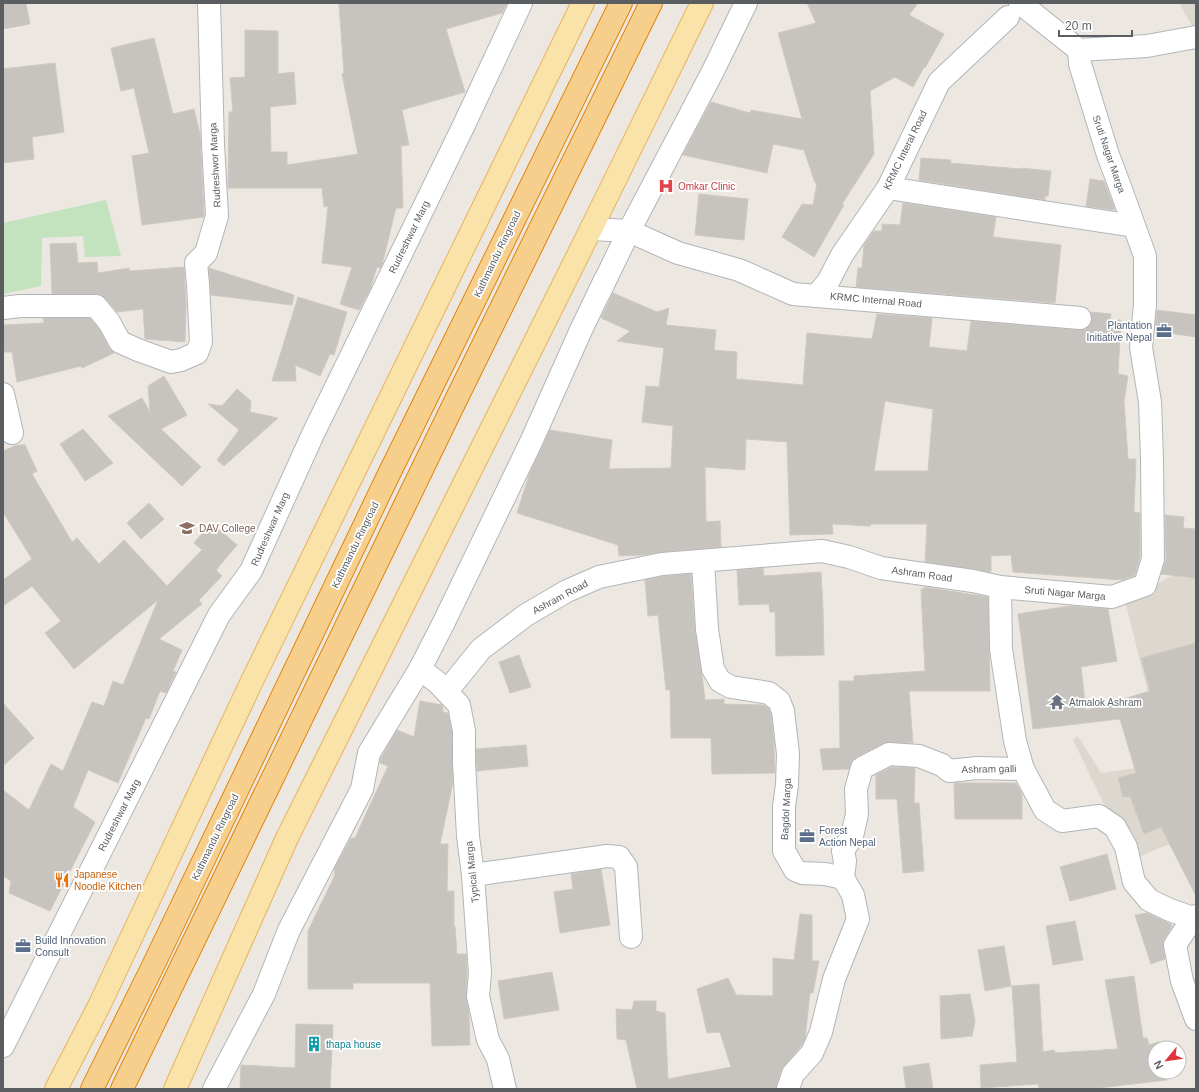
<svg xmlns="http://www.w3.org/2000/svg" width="1199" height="1092" font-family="Helvetica,sans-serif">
	<rect width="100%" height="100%" fill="#ece8e1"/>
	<g fill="#dcd7cf">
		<path d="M1179,3H1196V33Z"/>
		<path d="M1196,563V833L1131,860L1073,740L1078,736L1101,773L1166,764L1125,601Z"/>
	</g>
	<path fill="#c3e3be" d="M106,200L121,256L85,257L83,236L42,238L41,286L3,294V223Z"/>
	<g fill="#c7c3be" stroke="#d0c9c0" fill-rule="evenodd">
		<path d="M3,3H26L30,24L3,29Z"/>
		<path d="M349,3H507L502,13L446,29L465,92L402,110L409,145L401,146L403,208H396L382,265L380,268L377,267L370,289L359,310L340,304L352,267L322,263L328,206L324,207L322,188H228L229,112H233L230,78L245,77V30L278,31V74L294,72L296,104L270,107L271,152H287V165L358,154L342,74L344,73L339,4Z"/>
		<path d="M807,3H918L909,15L944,34L925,68L924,67L913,87L895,77L870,91L874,154L842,204L844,205L814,257L782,237L802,204L813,205L817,183H815L804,150L773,144L767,173L683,155L711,102L750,113L751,110L802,119L778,33L816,23Z"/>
		<path d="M154,38L173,114L194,109L200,134L204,215V217L142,225L132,156L149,153L134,88L121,91L111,48Z"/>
		<path d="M55,63L64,132L32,137L34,159L3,163V69Z"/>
		<path d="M921,158L951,160L950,163L1021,169V168L1051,171L1048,196H1045V200L919,180Z"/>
		<path d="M1090,179L1104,181L1114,207V210L1086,206Z"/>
		<path d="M699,194L748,199L744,240L695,235Z"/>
		<path d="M903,203L996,217L993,237L1061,245L1055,303L856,287L858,268H862L864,245L874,231H882V224L900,225Z"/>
		<path d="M76,243L78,263L97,262L98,273L129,268L130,271L184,267L186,304L185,342L145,339L143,309L117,312L105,298L101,295L96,294H52L50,244Z"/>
		<path d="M209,268L294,295L292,305L211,295Z"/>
		<path d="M613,293L657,312L669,308L666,325L716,330L714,350L737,352L736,379L803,385L807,333L872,339L877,314L932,318L929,347L967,351L971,321L1079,330L1086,329L1090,325L1092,319L1091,312L1111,314L1110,320H1121L1118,374L1128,376L1124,401L1128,459H1136L1134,512L1140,513V557L1135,575L1122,580L1013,572L1011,555L991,556V572L925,562L927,524H871L870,526L832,524L833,534L790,535L787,442L746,439L745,470L705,467L706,522L720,521L721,547L661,552L642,555L619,556L618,545L517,513L529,475L550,430L612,440L609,469L671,468L673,426L642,422L646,386L659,387L664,348L617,341L630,331L601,318ZM885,401L933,409L928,471H874Z"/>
		<path d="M298,297L347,312L334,355L330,354L320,376L295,365L296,381H272Z"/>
		<path d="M1157,310L1196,315V337L1155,331Z"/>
		<path d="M43,318H90L99,329L109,348L114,353L82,368L81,366L17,382L12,352H3V325L44,323Z"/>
		<path d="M164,376L187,415L161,429L201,467L182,486L108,416L142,398L150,412L148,386Z"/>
		<path d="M237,389L251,401L250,412L278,418L224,466L217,460L239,430L208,404L222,406Z"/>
		<path d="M83,429L113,463L85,481L60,444Z"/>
		<path d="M17,445H25L37,471L32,474L72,542L77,538L99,564L124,540L167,586L202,550L194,543L208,526H215L237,545L216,570L222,576L199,600L202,604L159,639L182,650L173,671L176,672L172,680L166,693L160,691L149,719L146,718L118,783L88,770L73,807L95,822L50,911L9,893L11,881L3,876V790L29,810L51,764L63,771L92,702L104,706L113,681L123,685L158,600L74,669L45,633L61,621L32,586L3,606V580L32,559L3,512V451Z"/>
		<path d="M149,503L164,519L141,539L127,523Z"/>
		<path d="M1165,515L1184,517L1183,528L1196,529V578L1161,574L1166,559Z"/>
		<path d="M763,568L764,576L821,572L823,609L824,655L776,656L775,612H770L769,604L739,605L737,570Z"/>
		<path d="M691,574L695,631L702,675L705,700L724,699V704L764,705L769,709L771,714L774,743L775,773L712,774L711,738H671L670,690H666L658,615L648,616L645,580L664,576Z"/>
		<path d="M924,587L988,597L990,691H909L913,743L890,742L884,743L856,757L852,760L849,769L823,770L820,749L840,748L839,681H854V676L925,671L921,589H924Z"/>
		<path d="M1069,606L1108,609L1117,661L1081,667L1086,710L1150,691L1141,658L1196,643V896L1161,827L1144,834L1130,796L1123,797L1118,778L1136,773L1120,719L1033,729L1018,614Z"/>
		<path d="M519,655L531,687L510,693L499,662Z"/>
		<path d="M420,701L442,705L443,707V712L448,713L452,732L453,782L440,844H448L447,891H454V927L455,926L457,954H466L467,973L466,995L469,1015L470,1045L432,1046L430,983H353V989H308V931L334,877L335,868L351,838H355L388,766L380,763L381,758L397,730L414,737Z"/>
		<path d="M3,703L34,738L3,766Z"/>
		<path d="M526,745L528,766L477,771L476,749Z"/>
		<path d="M892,767L915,768L914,803H919L924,871L903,873L897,799H876V775Z"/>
		<path d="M954,783H1016L1022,794V819H955Z"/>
		<path d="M1107,854L1116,889L1070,901L1060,867Z"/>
		<path d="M601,869L610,925L560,933L554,892L573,889L571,874Z"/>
		<path d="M1147,913L1171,924L1172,926L1164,939L1163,947L1165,959L1151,964L1135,915Z"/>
		<path d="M800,914L812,915V961H819L813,993H810L805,1039L801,1046L781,1070L776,1089H637L626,1040L617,1039L616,1009L632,1010L634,1001H656V1011L665,1013L668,1079L731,1067L720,1032L707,1033L697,989L728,978L736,995L773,996V958L794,960Z"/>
		<path d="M1075,921L1083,960L1053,965L1046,926Z"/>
		<path d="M1004,946L1011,986L985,991L978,950Z"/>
		<path d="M552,972L559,1010L504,1019L498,981Z"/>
		<path d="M1134,976L1143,1038H1147L1149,1045L1159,1042L1160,1048H1155V1072H1165L1167,1080L1090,1089H1039L1038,1084L981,1088L980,1065L1017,1062L1012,986L1039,984L1043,1052L1054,1050L1055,1053L1118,1049L1105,980Z"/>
		<path d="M970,994L975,1021L972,1036L941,1039L940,996Z"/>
		<path d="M296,1024L333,1025L330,1089H240L241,1065L295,1068Z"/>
		<path d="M929,1063L933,1089H906L903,1067Z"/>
	</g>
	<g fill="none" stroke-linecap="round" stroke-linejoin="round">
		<defs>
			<g id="minor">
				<path d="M1020,3L1079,50L1147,46L1196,37"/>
				<path d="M888,188L1134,226"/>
				<path d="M591,229L629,231L678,253L739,270L793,294L1080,318"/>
				<path d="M599,293L629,231L713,71L746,3"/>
				<path d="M816,296L828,282L842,255L888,188L939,82L1008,17"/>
				<path d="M3,308L20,306H96L109,322L120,342L138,350L171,362L181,360L197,353L201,342L198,284L196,263L206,253L217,216L213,144L209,3"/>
				<path d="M3,394L12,433"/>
				<path d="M703,561L707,629L713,669L720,681L731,687L769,693L779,701L783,711L788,754L787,785L784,806V851L795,870L802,873L825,874L843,878L853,895L858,919L834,979L821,1032L812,1053L793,1074L788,1089"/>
				<path d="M1000,587L1001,649L1015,741L1023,769L1045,810L1062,821L1099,816L1115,827L1126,847L1134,882L1149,900L1170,910L1193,918L1196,916"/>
				<path d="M420,669L437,682L459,705L464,731V762L468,836L473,875L480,973L478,996L488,1040L498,1059L505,1089"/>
				<path d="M447,691L481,649L526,615L567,591L599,577L662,564L822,551L849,557L881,568L973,581L1000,587L1112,597L1145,585L1153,559L1152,459L1150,402L1141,347L1145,304V256L1119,184L1108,155L1080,64L1079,50"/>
				<path d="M473,875L607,856L619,857L626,867L631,937"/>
				<path d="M843,878L845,861L843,851L852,836L857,814L856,789L862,768L889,754L919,756L942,765L949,771L977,768L1023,769"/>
				<path d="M1193,918L1175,945L1182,981L1196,1019"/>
				<path d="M3,1046L219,615L251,571L313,434L463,127L521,3"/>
				<path d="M214,1089L264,994L289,930L362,789L369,753L420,669L444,622L531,442L581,330L605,280"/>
			</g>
			<g id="major">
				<path d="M56,1089L99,1006L252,681L583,3"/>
				<path d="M175,1089L287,838L591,229L702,3"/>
			</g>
			<g id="highway">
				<path d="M92,1089L151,970L387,478L621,3"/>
				<path d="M122,1089L449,414L651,3"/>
			</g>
		</defs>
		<use href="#minor" stroke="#b2b5b8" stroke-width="24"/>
		<use href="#major" stroke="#e9b15d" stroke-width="24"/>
		<use href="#highway" stroke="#e1850c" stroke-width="24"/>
		<use href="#minor" stroke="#fff" stroke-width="22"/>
		<use href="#major" stroke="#fae3a8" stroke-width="22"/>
		<use href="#highway" stroke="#f7cf8d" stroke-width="22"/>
	</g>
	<defs>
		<symbol id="hospital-bare" viewBox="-9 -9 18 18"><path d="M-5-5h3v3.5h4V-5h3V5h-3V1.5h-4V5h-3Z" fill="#e0444e" stroke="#fff" stroke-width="2.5" paint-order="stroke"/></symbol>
		<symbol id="office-bare" viewBox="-9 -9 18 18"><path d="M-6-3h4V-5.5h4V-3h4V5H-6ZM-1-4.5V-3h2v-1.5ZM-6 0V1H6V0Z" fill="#5c6f8a" stroke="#fff" stroke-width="2.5" paint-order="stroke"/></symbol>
		<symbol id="school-bare" viewBox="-9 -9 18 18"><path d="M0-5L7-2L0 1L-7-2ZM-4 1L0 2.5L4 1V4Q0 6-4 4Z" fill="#8d6e63" stroke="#fff" stroke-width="2.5" paint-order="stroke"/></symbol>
		<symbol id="temple-bare" viewBox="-9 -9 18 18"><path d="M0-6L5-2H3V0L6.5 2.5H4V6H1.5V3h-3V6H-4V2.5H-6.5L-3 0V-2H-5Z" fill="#6b7280" stroke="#fff" stroke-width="2.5" paint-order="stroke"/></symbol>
		<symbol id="restaurant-bare" viewBox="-9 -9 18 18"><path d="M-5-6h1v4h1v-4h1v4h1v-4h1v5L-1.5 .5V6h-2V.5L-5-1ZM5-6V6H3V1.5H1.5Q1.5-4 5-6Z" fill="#e8710a" stroke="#fff" stroke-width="2.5" paint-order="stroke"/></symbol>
		<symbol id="building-bare" viewBox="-9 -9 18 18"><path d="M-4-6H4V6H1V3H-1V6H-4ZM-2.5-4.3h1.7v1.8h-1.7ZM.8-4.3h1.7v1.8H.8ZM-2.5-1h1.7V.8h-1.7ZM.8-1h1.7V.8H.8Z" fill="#0f9aa8" stroke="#fff" stroke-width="2.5" paint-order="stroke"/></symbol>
	</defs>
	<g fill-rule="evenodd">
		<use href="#hospital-bare" x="655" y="175" width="22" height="22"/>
		<use href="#office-bare" x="1153" y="320" width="22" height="22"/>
		<use href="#school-bare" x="176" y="517" width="22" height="22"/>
		<use href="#temple-bare" x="1046" y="691" width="22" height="22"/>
		<use href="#office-bare" x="796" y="825" width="22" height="22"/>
		<use href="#restaurant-bare" x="51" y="869" width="22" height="22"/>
		<use href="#office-bare" x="12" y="935" width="22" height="22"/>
		<use href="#building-bare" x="303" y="1033" width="22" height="22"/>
	</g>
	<g text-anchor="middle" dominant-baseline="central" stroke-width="3.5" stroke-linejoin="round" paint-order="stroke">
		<g font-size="10" fill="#5a5e61" stroke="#fff">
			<text transform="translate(905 150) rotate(-64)">KRMC Interal Road</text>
			<text transform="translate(1109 154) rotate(71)">Sruti Nagar Marga</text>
			<text transform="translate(215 165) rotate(-93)">Rudreshwor Marga</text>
			<text transform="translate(409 237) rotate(-64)">Rudreshwar Marg</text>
			<text transform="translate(497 254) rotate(-64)">Kathmandu Ringroad</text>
			<text transform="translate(876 300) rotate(5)">KRMC Internal Road</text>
			<text transform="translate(270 529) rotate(-66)">Rudreshwar Marg</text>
			<text transform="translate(355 545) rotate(-64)">Kathmandu Ringroad</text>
			<text transform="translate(922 574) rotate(8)">Ashram Road</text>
			<text transform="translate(1065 593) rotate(5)">Sruti Nagar Marga</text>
			<text transform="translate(560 597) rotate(-28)">Ashram Road</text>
			<text transform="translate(989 769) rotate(-1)">Ashram galli</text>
			<text transform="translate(786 809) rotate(-87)">Bagdol Marga</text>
			<text transform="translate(119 815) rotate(-63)">Rudreshwar Marg</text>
			<text transform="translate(215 837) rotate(-64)">Kathmandu Ringroad</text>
			<text transform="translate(472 872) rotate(-96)">Typical Marga</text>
		</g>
		<g font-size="10" fill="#be3a42" stroke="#fff" text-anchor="start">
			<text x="678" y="186">Omkar Clinic</text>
		</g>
		<g font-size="10" fill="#4e5e75" stroke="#fff" text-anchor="start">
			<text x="1152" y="325" text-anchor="end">Plantation<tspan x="1152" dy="12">Initiative Nepal</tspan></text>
			<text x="819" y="830">Forest<tspan x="819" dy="12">Action Nepal</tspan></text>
			<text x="35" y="940">Build Innovation<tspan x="35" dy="12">Consult</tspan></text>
		</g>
		<g font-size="10" fill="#785e54" stroke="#fff" text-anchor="start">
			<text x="199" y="528">DAV College</text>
		</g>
		<g font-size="10" fill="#5b616d" stroke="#fff" text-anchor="start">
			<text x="1069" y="702">Atmalok Ashram</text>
		</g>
		<g font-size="10" fill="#c56008" stroke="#fff" text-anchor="start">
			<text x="74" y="874">Japanese<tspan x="74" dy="12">Noodle Kitchen</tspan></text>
		</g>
		<g font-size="10" fill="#0d838f" stroke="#fff" text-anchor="start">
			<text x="326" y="1044">thapa house</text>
		</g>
	</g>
	<rect width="1199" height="1092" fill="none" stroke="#5a5e61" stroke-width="8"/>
	<g transform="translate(1167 1060) rotate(241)"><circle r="19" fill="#ffffff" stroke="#bdbfc0"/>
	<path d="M0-3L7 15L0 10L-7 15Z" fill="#df343b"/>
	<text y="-6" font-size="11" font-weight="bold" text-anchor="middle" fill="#5a5e61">N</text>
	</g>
	<path d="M1059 30v6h73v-6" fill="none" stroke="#5a5e61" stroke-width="2"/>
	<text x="1065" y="30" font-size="12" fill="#5a5e61" stroke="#ffffff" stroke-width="3" paint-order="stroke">20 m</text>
</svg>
